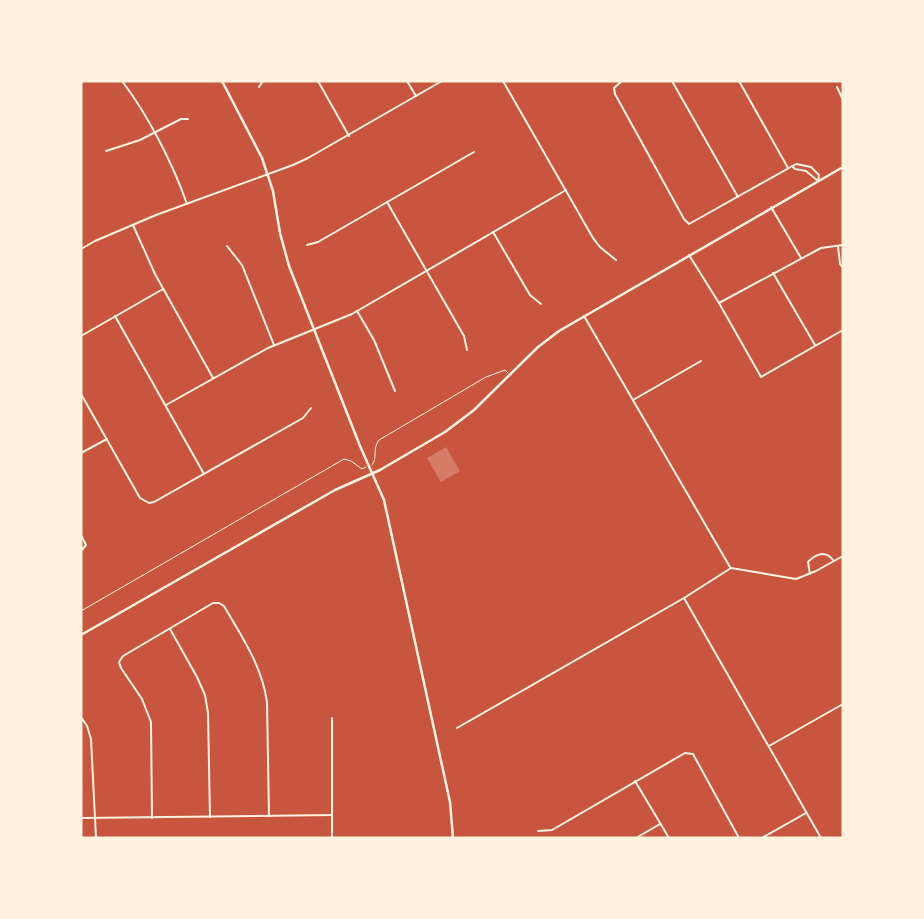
<svg xmlns="http://www.w3.org/2000/svg" width="924" height="919" font-family="'Roboto Serif',serif">
	<rect width="100%" height="100%" fill="#c8553d"/>
	<path fill="#d67c66" d="M446,447L460,471L441,482L427,458Z"/>
	<g fill="none" stroke-linecap="round" stroke-linejoin="round">
		<g stroke="#fff3e0" stroke-width="1">
			<path d="M372,465C378,458 372,449 379,440L486,377L505,370L508,373"/>
			<path d="M81,611L344,459L351,461L362,469L366,467"/>
		</g>
		<g stroke="#fff3e0" stroke-width="2">
			<path d="M122,81C148,115 173,164 187,204"/>
			<path d="M318,81L349,136"/>
			<path d="M407,81L416,96"/>
			<path d="M503,81L593,238L600,247L616,260"/>
			<path d="M622,81L614,88L615,94L684,219L689,224L796,164L811,167L819,175L818,181L806,171L795,169L792,166"/>
			<path d="M672,81L738,197"/>
			<path d="M739,81L788,168"/>
			<path d="M259,87L263,81"/>
			<path d="M837,87L843,100"/>
			<path d="M106,151L140,140L181,119H188"/>
			<path d="M387,202L464,336L467,350"/>
			<path d="M771,207L801,258"/>
			<path d="M133,225L155,274L213,378"/>
			<path d="M493,232L530,295L541,304"/>
			<path d="M307,245L318,242L474,152"/>
			<path d="M227,246L242,265L274,345"/>
			<path d="M838,246L840,264L843,268"/>
			<path d="M81,249L95,241L156,215L293,165L308,158L442,81"/>
			<path d="M689,255L719,303L761,377L843,330"/>
			<path d="M773,273L815,345"/>
			<path d="M719,303L821,248L843,245"/>
			<path d="M357,311L374,340L395,391"/>
			<path d="M115,316L204,474"/>
			<path d="M584,316L730,567"/>
			<path d="M81,336L163,289"/>
			<path d="M81,394L140,498L149,503L154,502L303,418L311,408"/>
			<path d="M633,400L701,361"/>
			<path d="M166,405L268,348L352,314L566,190"/>
			<path d="M81,453L107,439"/>
			<path d="M81,535L86,545L81,551"/>
			<path d="M731,568L796,579L816,571L843,556"/>
			<path d="M810,574L808,562C816,554 825,550 833,560"/>
			<path d="M684,598L821,838"/>
			<path d="M170,629L197,677L205,695L208,713L210,817"/>
			<path d="M81,717L87,726L91,739L96,838"/>
			<path d="M332,718V838"/>
			<path d="M457,728L684,598L731,568"/>
			<path d="M769,746L843,704"/>
			<path d="M635,781L669,838"/>
			<path d="M81,818L332,815"/>
			<path d="M152,818L151,722L142,699L121,668L119,662L123,656L213,603H219L224,606C242,637 262,666 267,702L269,816"/>
			<path d="M538,831L552,830L685,753L693,754L739,838"/>
			<path d="M636,838L660,824"/>
			<path d="M762,838L806,813"/>
		</g>
		<g stroke="#fff3e0" stroke-width="2.5">
			<path d="M222,81L262,158L273,191L280,233L289,266L360,446L384,500L450,802L453,838"/>
			<path d="M81,635L335,490L380,470L445,432L474,410L538,347L559,331L843,167"/>
		</g>
	</g>
	<rect width="924" height="919" fill="none" stroke="#fff3e0" stroke-width="165"/>
</svg>
